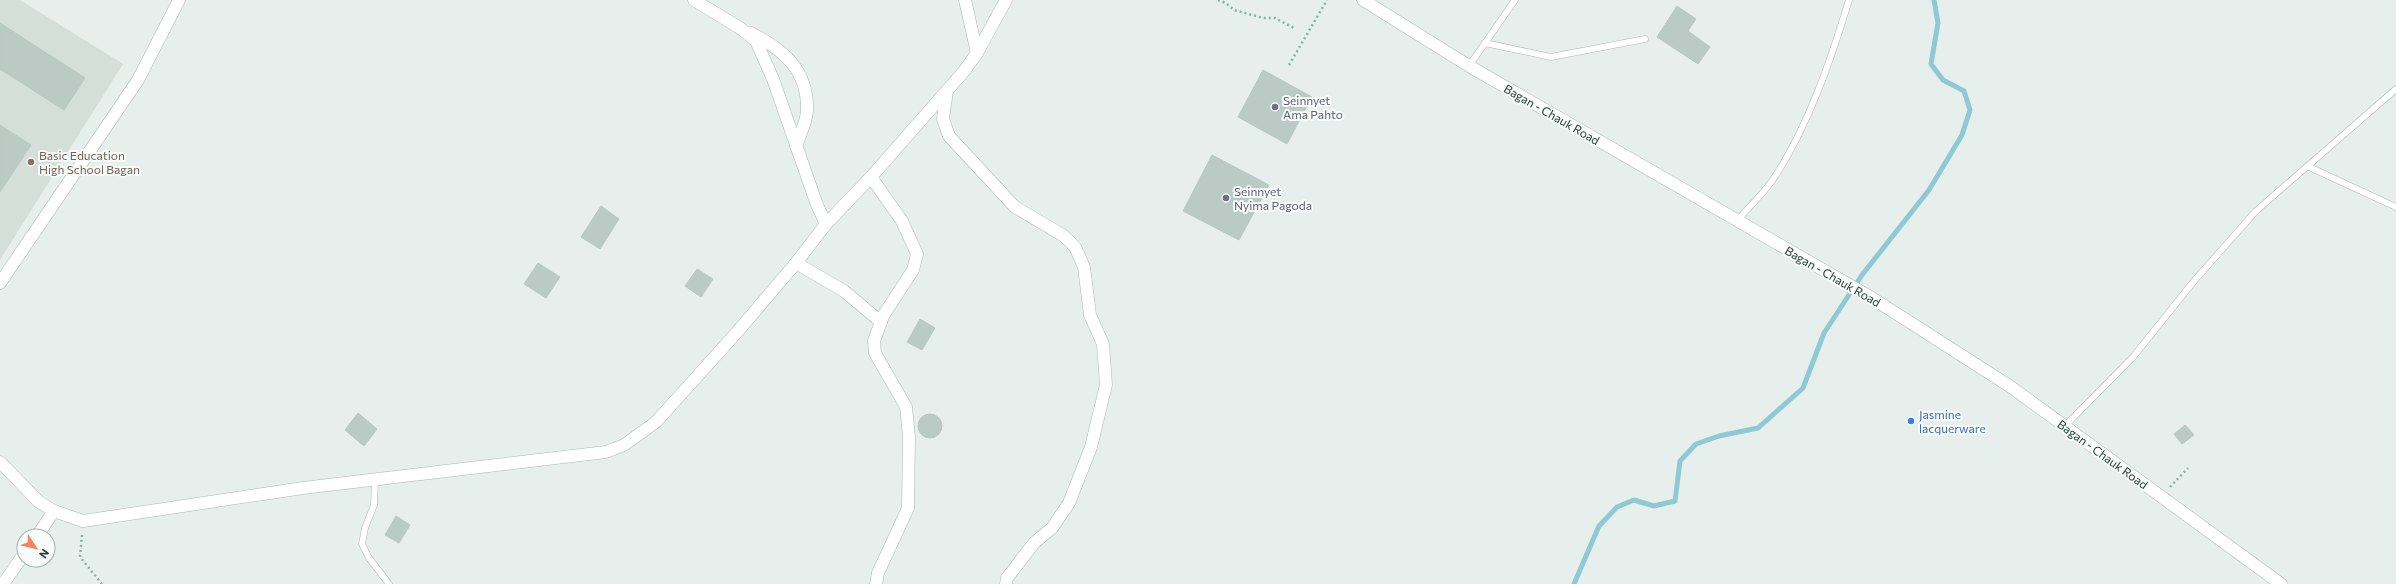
<svg xmlns="http://www.w3.org/2000/svg" width="2396" height="584" font-family="Commissioner,sans-serif">
	<rect width="100%" height="100%" fill="#e6efeb"/>
	<path fill="#d4dfda" d="M0,0H20L123,64L0,260Z"/>
	<g fill="none" stroke-linecap="round" stroke-linejoin="round">
		<path stroke="#8ec9d4" stroke-width="5" d="M1574,584L1599,526L1617,507L1634,500L1654,506L1675,501L1680,461L1696,444L1719,436L1758,428L1803,388L1824,333L1862,275L1929,190L1962,135L1970,110L1964,91L1943,80L1931,64L1938,23L1934,0"/>
	</g>
	<g fill="#bbcac4" stroke="#b8c9c2">
		<path d="M1677,6L1696,19L1688,31L1710,47L1698,64L1657,37Z"/>
		<path d="M0,23L85,78L64,110L0,69Z"/>
		<path d="M1263,70L1312,97L1287,144L1238,117Z"/>
		<path d="M0,125L31,145L0,192Z"/>
		<path d="M1212,155L1269,185L1239,240L1183,211Z"/>
		<path d="M601,206L619,219L600,249L581,237Z"/>
		<path d="M538,263L560,277L546,298L524,284Z"/>
		<path d="M697,269L713,279L701,297L685,286Z"/>
		<path d="M920,319L935,328L922,350L907,342Z"/>
		<path d="M358,413L377,429L364,446L345,430Z"/>
		<circle cx="930" cy="426" r="12"/>
		<path d="M2185,425L2194,435L2182,444L2174,434Z"/>
		<path d="M396,516L410,525L399,543L385,535Z"/>
	</g>
	<g fill="none" stroke-linecap="round" stroke-linejoin="round">
		<defs>
			<g id="lane">
				<path d="M1485,43L1551,57L1645,39"/>
				<path d="M1469,66L1515,0"/>
				<path d="M2307,166L2396,207"/>
				<path d="M1737,221C1750,205 1765,193 1776,175C1810,122 1831,59 1849,0"/>
				<path d="M2065,426L2133,357L2194,281L2256,211L2396,89"/>
				<path d="M375,479L374,505L365,528L362,544L369,558L389,584"/>
			</g>
			<g id="street">
				<path d="M694,0L740,28L756,41L773,79L817,205L826,224"/>
				<path d="M965,0L977,53"/>
				<path d="M751,33C784,50 808,70 807,110C807,121 800,135 796,146"/>
				<path d="M947,91L943,119L949,136L1015,207L1064,236L1075,247L1084,267L1090,315L1103,344L1106,385L1091,447L1069,503L1052,528L1034,543L1007,578L1006,584"/>
				<path d="M871,177L902,221L917,254L913,270L883,316L874,341L875,353L906,407L909,437L908,508L878,573L876,584"/>
				<path d="M796,263L844,291L881,322"/>
				<path d="M0,283L138,80L179,0"/>
				<path d="M0,462L39,502L54,511L83,521L303,488L606,452L624,445L656,422L738,331L796,263L826,224L871,177L965,70L977,53L1006,0"/>
				<path d="M37,536L54,511"/>
				<path d="M3,584L24,554"/>
			</g>
			<path id="secondary" d="M1363,0L1469,66L1872,298L2011,387L2281,584"/>
		</defs>
		<use href="#lane" stroke="#a8b8b2" stroke-width="7"/>
		<use href="#street" stroke="#a8b8b2" stroke-width="13"/>
		<use href="#secondary" stroke="#a4bbb3" stroke-width="13"/>
		<g stroke="#86b3a5" stroke-width="2.5" stroke-dasharray="2 3" stroke-linecap="butt">
			<path d="M1218,0L1226,3L1234,10L1263,18H1275L1294,28"/>
			<path d="M1289,65L1327,0"/>
			<path d="M2170,487L2188,468"/>
			<path d="M82,535L80,557L102,584"/>
		</g>
		<use href="#lane" stroke="#fff" stroke-width="6"/>
		<use href="#street" stroke="#fff" stroke-width="12"/>
		<use href="#secondary" stroke="#fff" stroke-width="12"/>
	</g>
	<g fill="#6b7280" stroke="#f7fbf9" stroke-width="1.5">
		<circle cx="1275" cy="107" r="4"/>
		<circle cx="1226" cy="198" r="4"/>
	</g>
	<circle fill="#8d6e63" stroke="#f7fbf9" stroke-width="1.5" cx="31" cy="162" r="4"/>
	<circle fill="#3f7fe0" stroke="#f7fbf9" stroke-width="1.5" cx="1911" cy="421" r="4"/>
	<g text-anchor="middle" dominant-baseline="central" stroke-width="4" stroke-linejoin="round" paint-order="stroke">
		<g font-size="12" fill="#5b616d" stroke="#f7fbf9" text-anchor="start">
			<text x="1283" y="100">Seinnyet<tspan x="1283" dy="14">Ama Pahto</tspan></text>
			<text x="1234" y="191">Seinnyet<tspan x="1234" dy="14">Nyima Pagoda</tspan></text>
		</g>
		<g font-size="12" fill="#24423a" stroke="#f7fbf9">
			<text transform="translate(1552 114) rotate(30)">Bagan - Chauk Road</text>
			<text transform="translate(1833 276) rotate(30)">Bagan - Chauk Road</text>
			<text transform="translate(2103 454) rotate(36)">Bagan - Chauk Road</text>
		</g>
		<g font-size="12" fill="#785e54" stroke="#f7fbf9" text-anchor="start">
			<text x="39" y="155">Basic Education<tspan x="39" dy="14">High School Bagan</tspan></text>
		</g>
		<g font-size="12" fill="#366cbe" stroke="#f7fbf9" text-anchor="start">
			<text x="1919" y="414">Jasmine<tspan x="1919" dy="14">lacquerware</tspan></text>
		</g>
	</g>
	<g transform="translate(36 548) rotate(125)"><circle r="19" fill="#f7fbf9" stroke="#a3b1ad"/>
	<path d="M0-3L7 15L0 10L-7 15Z" fill="#f4845f"/>
	<text y="-6" font-size="11" font-weight="bold" text-anchor="middle" fill="#24423a">N</text>
	</g>
</svg>
